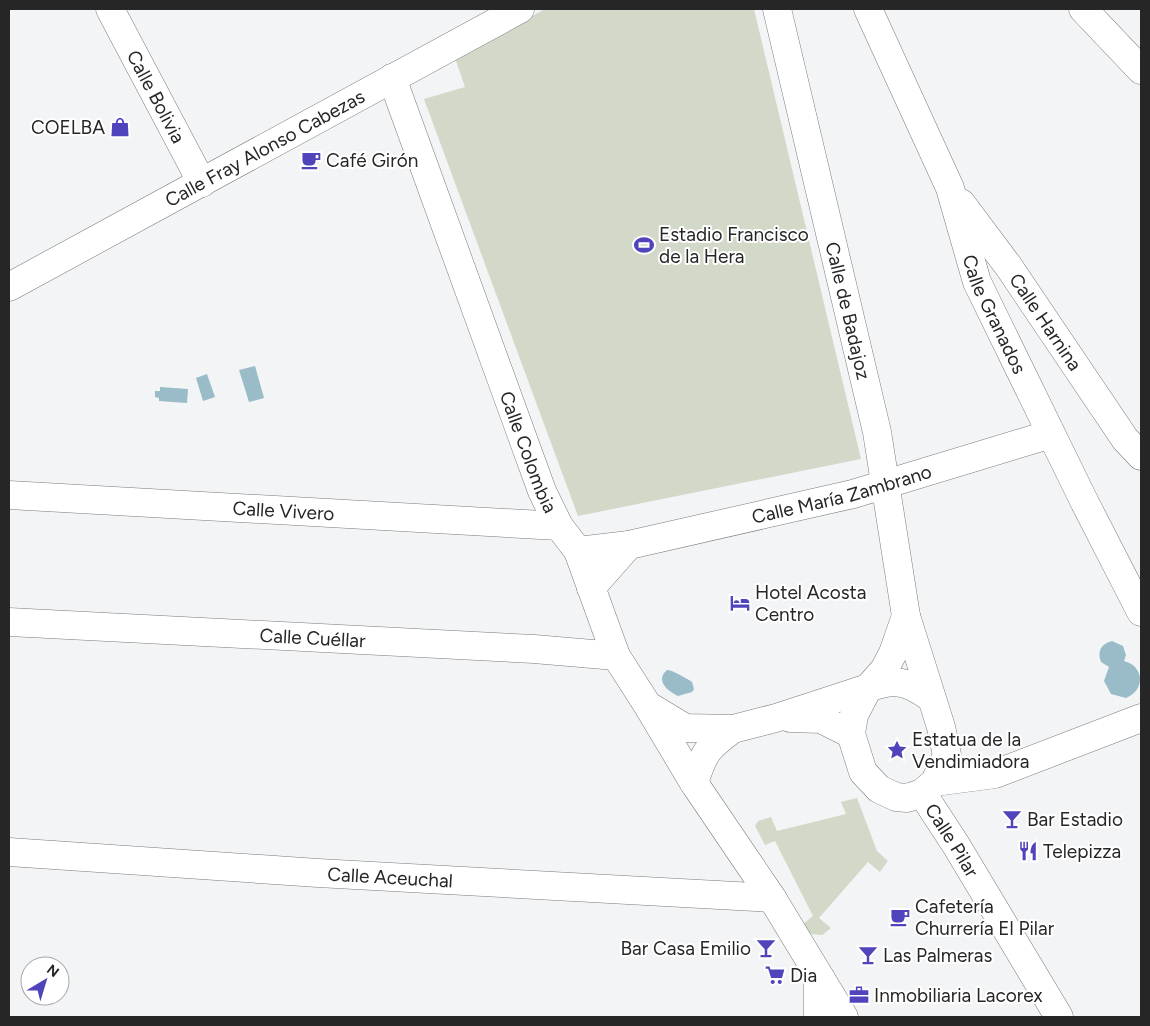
<svg xmlns="http://www.w3.org/2000/svg" width="1150" height="1026" font-family="Figtree,sans-serif">
	<rect width="100%" height="100%" fill="#f3f4f6"/>
	<g fill="#d2d9c8">
		<path d="M545,9H754L861,459L578,516L424,99L465,87L455,58Z"/>
		<path d="M857,798L877,851L888,861L880,872L868,862L819,918L831,928L822,935L811,934L802,925L813,916L775,841L765,845L755,826L758,821L771,817L777,831L846,814L841,802Z"/>
	</g>
	<g fill="#99bcc8">
		<path d="M255,366L264,398L249,402L239,370Z"/>
		<path d="M207,374L215,397L203,401L196,378Z"/>
		<path d="M160,387L188,389L187,403L159,401V398L155,397V391H160Z"/>
		<path d="M1112,641L1123,646L1126,655L1124,661C1144,666 1146,690 1126,698L1111,694L1104,681L1109,667L1101,662C1097,651 1101,644 1112,641Z"/>
		<path d="M667,670C672,670 686,678 692,682L694,689L692,692L678,696C667,691 655,680 667,670Z"/>
	</g>
	<g fill="none" stroke-linecap="round" stroke-linejoin="round">
		<defs>
			<g id="minor">
				<path id="s1" d="M110,9L202,183"/>
				<path id="s2" d="M777,9L877,432L906,616L941,727L947,755L935,782L922,793L907,798L896,797L879,789L863,772L851,734L854,715L868,688C895,678 908,681 931,698"/>
				<path id="s3" d="M868,9L950,188L977,282L1084,501L1141,612"/>
				<path d="M1083,9L1141,70"/>
				<path id="s4" d="M392,78L542,491L559,526L578,551L616,656L648,706L694,783L772,898L844,1017"/>
				<path id="s5" d="M961,203L1009,267L1125,439L1141,456"/>
				<path id="s6" d="M9,287L520,9"/>
				<path id="s7" d="M9,495L559,526"/>
				<path id="s8" d="M578,551L629,545L853,494L1051,434"/>
				<path d="M591,588L629,545"/>
				<path id="s9" d="M9,622L534,649L616,656"/>
				<path d="M652,708L685,728L733,729L776,718L868,688L884,670L893,653L906,616"/>
				<path d="M790,718L821,719L851,734"/>
				<path d="M935,782L995,774L1141,718"/>
				<path d="M694,783C704,752 707,748 733,729"/>
				<path id="s10" d="M922,793L956,845L1059,1017"/>
				<path id="s11" d="M9,852L318,873L772,898"/>
				<path d="M818,1017V978L821,979"/>
			</g>
		</defs>
		<use href="#minor" stroke="#797b7c" stroke-width="29"/>
		<use href="#minor" stroke="#fff" stroke-width="28"/>
	</g>
	<defs>
		<symbol id="shop-bare" viewBox="-9 -9 18 18"><path d="M-5-2.5h2.3a2.7 3.5 0 0 1 5.4 0H5L5.5 6h-11ZM-1.5-2.5h3a1.5 2.3 0 0 0-3 0Z" fill="#4f44bb" stroke="#fff" stroke-width="2.5" paint-order="stroke"/></symbol>
		<symbol id="cafe-bare" viewBox="-9 -9 18 18"><path d="M-5.5-4.5H6V0H3Q3 3.5 0 3.5H-2.5Q-5.5 3.5-5.5 0ZM3-3.2v2h1.7v-2ZM-6 4.5H4V6H-6Z" fill="#4f44bb" stroke="#fff" stroke-width="2.5" paint-order="stroke"/></symbol>
		<symbol id="stadium-bare" viewBox="-9 -9 18 18"><path d="M0-5a6.5 5 0 1 0 0 10a6.5 5 0 1 0 0-10ZM-3.5-1.8h7v3.6h-7Z" fill="#4f44bb" stroke="#fff" stroke-width="2.5" paint-order="stroke"/></symbol>
		<symbol id="hotel-bare" viewBox="-9 -9 18 18"><path d="M-6-4.5h1.5V1H6V5H4.5V3h-9V5H-6ZM-4 0a1.8 1.8 0 1 1 3.6 0ZM.5 0V-2.5h3Q6-2.5 6 0Z" fill="#4f44bb" stroke="#fff" stroke-width="2.5" paint-order="stroke"/></symbol>
		<symbol id="sight-bare" viewBox="-9 -9 18 18"><path d="M0-6L1.8-2.2L6-1.7L2.9 1.2L3.7 5.4L0 3.3L-3.7 5.4L-2.9 1.2L-6-1.7L-1.8-2.2Z" fill="#4f44bb" stroke="#fff" stroke-width="2.5" paint-order="stroke"/></symbol>
		<symbol id="bar-bare" viewBox="-9 -9 18 18"><path d="M-6-5H6L.8 .8V4.5H3.5V6h-7V4.5H-.8V.8Z" fill="#4f44bb" stroke="#fff" stroke-width="2.5" paint-order="stroke"/></symbol>
		<symbol id="restaurant-bare" viewBox="-9 -9 18 18"><path d="M-5-6h1v4h1v-4h1v4h1v-4h1v5L-1.5 .5V6h-2V.5L-5-1ZM5-6V6H3V1.5H1.5Q1.5-4 5-6Z" fill="#4f44bb" stroke="#fff" stroke-width="2.5" paint-order="stroke"/></symbol>
		<symbol id="supermarket-bare" viewBox="-9 -9 18 18"><path d="M-6-5.5h2.5l.6 2H6L4.5 2H-2.5L-4.4-4H-6ZM-1.5 3.2a1.3 1.3 0 1 0 .1 0ZM3 3.2a1.3 1.3 0 1 0 .1 0Z" fill="#4f44bb" stroke="#fff" stroke-width="2.5" paint-order="stroke"/></symbol>
		<symbol id="office-bare" viewBox="-9 -9 18 18"><path d="M-6-3h4V-5.5h4V-3h4V5H-6ZM-1-4.5V-3h2v-1.5ZM-6 0V1H6V0Z" fill="#4f44bb" stroke="#fff" stroke-width="2.5" paint-order="stroke"/></symbol>
	</defs>
	<g fill-rule="evenodd">
		<use href="#shop-bare" x="106" y="113" width="28" height="28"/>
		<use href="#cafe-bare" x="297" y="146" width="28" height="28"/>
		<use href="#stadium-bare" x="630" y="231" width="28" height="28"/>
		<use href="#hotel-bare" x="726" y="589" width="28" height="28"/>
		<use href="#sight-bare" x="883" y="736" width="28" height="28"/>
		<use href="#bar-bare" x="998" y="805" width="28" height="28"/>
		<use href="#restaurant-bare" x="1014" y="837" width="28" height="28"/>
		<use href="#cafe-bare" x="886" y="903" width="28" height="28"/>
		<use href="#bar-bare" x="752" y="934" width="28" height="28"/>
		<use href="#bar-bare" x="854" y="941" width="28" height="28"/>
		<use href="#supermarket-bare" x="761" y="961" width="28" height="28"/>
		<use href="#office-bare" x="845" y="981" width="28" height="28"/>
	</g>
	<g text-anchor="middle" dominant-baseline="central" stroke-width="4" stroke-linejoin="round" paint-order="stroke">
		<g font-size="19" fill="#262627" stroke="#fff">
			<text stroke="none"><textPath href="#s1" startOffset="99">Calle Bolivia</textPath></text>
			<text stroke="none"><textPath href="#s6" startOffset="291">Calle Fray Alonso Cabezas</textPath></text>
			<text stroke="none"><textPath href="#s2" startOffset="310">Calle de Badajoz</textPath></text>
			<text stroke="none"><textPath href="#s3" startOffset="331">Calle Granados</textPath></text>
			<text stroke="none"><textPath href="#s5" startOffset="146">Calle Harnina</textPath></text>
			<text stroke="none"><textPath href="#s4" startOffset="398">Calle Colombia</textPath></text>
			<text stroke="none"><textPath href="#s8" startOffset="270">Calle María Zambrano</textPath></text>
			<text stroke="none"><textPath href="#s7" startOffset="275">Calle Vivero</textPath></text>
			<text stroke="none"><textPath href="#s9" startOffset="304">Calle Cuéllar</textPath></text>
			<text stroke="none"><textPath href="#s10" startOffset="56">Calle Pilar</textPath></text>
			<text stroke="none"><textPath href="#s11" startOffset="382">Calle Aceuchal</textPath></text>
		</g>
		<g font-size="19" fill="#262627" stroke="#fff" text-anchor="start">
			<text x="105" y="127" text-anchor="end">COELBA</text>
			<text x="326" y="160">Café Girón</text>
			<text x="659" y="234">Estadio Francisco<tspan x="659" dy="22">de la Hera</tspan></text>
			<text x="755" y="592">Hotel Acosta<tspan x="755" dy="22">Centro</tspan></text>
			<text x="912" y="739">Estatua de la<tspan x="912" dy="22">Vendimiadora</tspan></text>
			<text x="1027" y="819">Bar Estadio</text>
			<text x="1043" y="851">Telepizza</text>
			<text x="915" y="906">Cafetería<tspan x="915" dy="22">Churrería El Pilar</tspan></text>
			<text x="751" y="948" text-anchor="end">Bar Casa Emilio</text>
			<text x="883" y="955">Las Palmeras</text>
			<text x="790" y="975">Dia</text>
			<text x="874" y="995">Inmobiliaria Lacorex</text>
		</g>
	</g>
	<rect width="1150" height="1026" fill="none" stroke="#262627" stroke-width="20"/>
	<g transform="translate(45 981) rotate(38)"><circle r="24" fill="#ffffff" stroke="#a8a8a9"/>
	<path d="M0-4L9 19L0 12L-9 19Z" fill="#4f44bb"/>
	<text y="-8" font-size="14" font-weight="bold" text-anchor="middle" fill="#262627">N</text>
	</g>
</svg>
